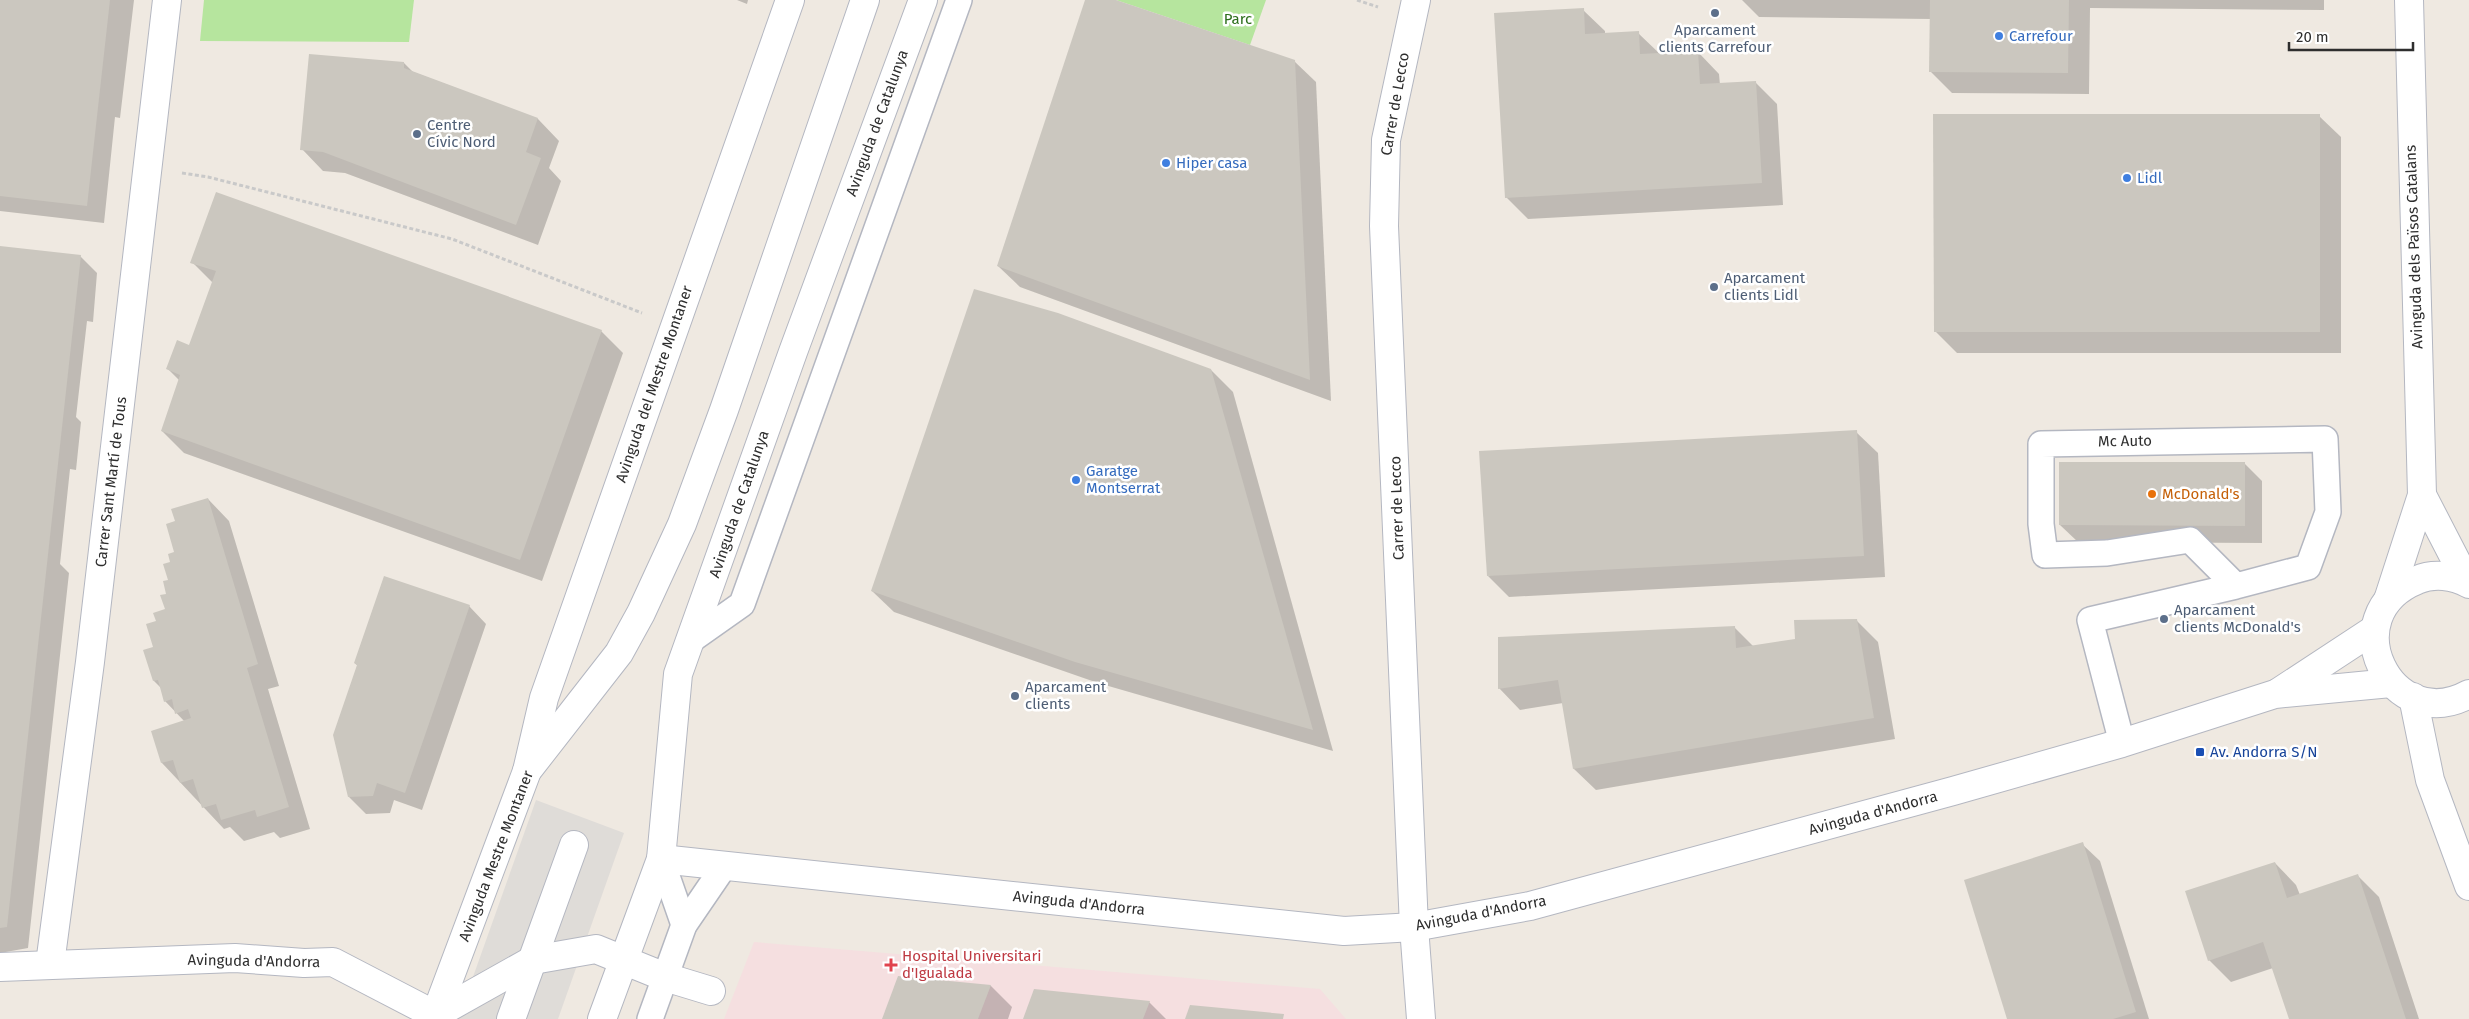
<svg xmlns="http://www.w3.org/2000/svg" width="2469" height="1019" font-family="'Fira Sans',sans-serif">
	<rect width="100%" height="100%" fill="#efe9e1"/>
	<path fill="#f5dfe0" d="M754,942L1320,989L1346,1019H724Z"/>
	<g fill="#b6e59e">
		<path d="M204,0H414L409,42L200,41Z"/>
		<path d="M1116,0H1266L1250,45Z"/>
	</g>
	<path fill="#dfdcd8" d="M536,800L624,833L558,1019H458Z"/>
	<g fill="#0003">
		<path d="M0,0H134L120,118L115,117L104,223L0,211Z"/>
		<path d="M737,0H748L747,4Z"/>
		<path d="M1087,0H1112L1294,61L1316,82L1331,401L1020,287L998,266Z"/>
		<path d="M1742,0H2324V10L2090,8L2089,94L1952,93L1930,71L1931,19L1759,17Z"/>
		<path d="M1583,10L1605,31V35L1638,33L1660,54L1698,52L1719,74L1720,85L1756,83L1777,104L1783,205L1528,219L1506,197Z"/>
		<path d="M404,63L413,72L538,119L559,141L549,168L561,181L538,245L345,173L323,171L302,149Z"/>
		<path d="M2319,116L2341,137V353H1957L1935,331Z"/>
		<path d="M0,247L80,256L97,273L93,322L87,321L76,417L81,422L76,470L70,469L60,564L69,573L28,948L0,953Z"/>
		<path d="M192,262L601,331L623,353L542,581L184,453L162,431L180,381L168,369L190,347L213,283Z"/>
		<path d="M1211,370L1233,392L1333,751L1098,683L894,612L872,591Z"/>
		<path d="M1856,432L1878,453L1885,577L1509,597L1488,576Z"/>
		<path d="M2244,463L2262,481V543L2078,542L2060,525Z"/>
		<path d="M208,499L229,521L279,686L268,689L310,829L280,838L274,832L244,841L230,827L224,829L162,763L153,731L185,722L165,701L162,689L154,681V648L157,622L166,610L171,563L176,553V522Z"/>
		<path d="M469,606L486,624L422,810L394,800L390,813L366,814L349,797L358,666L355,663Z"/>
		<path d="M1856,620L1878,642L1895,739L1596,790L1574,769L1563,703L1520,710L1499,688L1734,627L1754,647L1797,640Z"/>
		<path d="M2082,844L2100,861L2149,1019H2009Z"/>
		<path d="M2275,863L2296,885L2300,895L2358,876L2379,897L2419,1019H2290L2273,968L2231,982L2209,960Z"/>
		<path d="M899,977L991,986L1012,1007L1008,1019H883Z"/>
		<path d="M1149,1002L1166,1019H1024Z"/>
	</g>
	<g fill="#cbc7bf">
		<path d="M0,0H110L87,206L0,196Z"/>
		<path d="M1085,0H1116L1295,60L1310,380L997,266Z"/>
		<path d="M1930,0H2069L2068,73L1929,72Z"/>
		<path d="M1584,8L1585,34L1639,31L1640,54L1698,51L1700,84L1756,81L1762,183L1505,198L1494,13Z"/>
		<path d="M309,54L404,62V68L538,118L526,152L541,158L516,225L323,152L300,150Z"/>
		<path d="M1933,114H2320V332H1934Z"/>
		<path d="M216,192L602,330L520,560L161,431L180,375L166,369L177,340L189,345L216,271L190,263Z"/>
		<path d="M0,246L81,255L7,927L0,928Z"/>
		<path d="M974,289L1058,313L1211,369L1313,730L1075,662L871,591Z"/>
		<path d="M1857,430L1864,556L1487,576L1479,451Z"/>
		<path d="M2059,462H2245V526L2059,525Z"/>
		<path d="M208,498L258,664L247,668L289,807L257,817L255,810L221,820L216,804L202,808L193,779L180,783L173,760L161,763L151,731L191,718L188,709L175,714L172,699L164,702L158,680L153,681L143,650L153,647L146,624L156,621L153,613L165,609L160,595L166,594L163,581L168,580L163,564L170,562L168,554L174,552L166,524L175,521L171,509Z"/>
		<path d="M384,576L470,605L405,793L377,783L373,796L348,797L333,735L357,665L354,663Z"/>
		<path d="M1857,619L1874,718L1573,769L1558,680L1498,689V637L1735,626L1736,648L1795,639L1794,620Z"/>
		<path d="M2083,842L2136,1012L2113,1019H2007L1964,880Z"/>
		<path d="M2275,862L2287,898L2358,874L2406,1019H2289L2263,942L2208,961L2185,891Z"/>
		<path d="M898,976L991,985L978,1019H882Z"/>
		<path d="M1034,989L1150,1001L1143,1019H1023Z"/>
		<path d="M1190,1005L1284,1014L1283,1019H1185Z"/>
	</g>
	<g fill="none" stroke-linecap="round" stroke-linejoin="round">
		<defs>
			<g id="service">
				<path d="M691,640L742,604L959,0"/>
				<path d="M2122,743L2090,620L2236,586L2308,567L2328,512L2325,439L2041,444V524L2045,555L2107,553L2190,540L2236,586"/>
				<path d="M661,859L684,925"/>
				<path d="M650,1019L684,925L725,865"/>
			</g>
			<g id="pedestrian">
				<path d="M0,967L235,958L304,963L333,962L435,1015L533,960L596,949L665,977L711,991"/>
				<path d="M511,1019L574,845"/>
			</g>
			<g id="minor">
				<path d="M1416,0L1386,140L1384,226L1414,927L1421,1019"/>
				<path d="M2279,692L2375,629"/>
				<path d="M527,771L544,698L790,0"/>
				<path d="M661,859L1344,931L1414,927L1530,906L1953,791L2122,743L2275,694L2391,683"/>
				<path d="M50,964L90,662L167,0"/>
			</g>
			<g id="tertiary">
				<path d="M2422,495L2467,582"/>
				<path d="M2469,584C2454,575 2433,573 2417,580C2331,615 2391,737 2469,694"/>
				<path d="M2388,600L2422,495L2409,0"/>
				<path d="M2413,697L2430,780L2469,886"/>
				<path d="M434,1019L527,771L619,653L641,613L682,524L724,410L865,0"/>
				<path d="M602,1019L661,859L678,674L793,352L923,0"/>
			</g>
		</defs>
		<use href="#service" stroke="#b4b7c1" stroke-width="28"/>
		<use href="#pedestrian" stroke="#b4b7c1" stroke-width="30"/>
		<use href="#minor" stroke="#b4b7c1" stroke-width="30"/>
		<use href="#tertiary" stroke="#b4b7c1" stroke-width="30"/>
		<g stroke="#c9c9c9" stroke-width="3" stroke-dasharray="4 2.5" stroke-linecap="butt">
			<path d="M1357,0L1378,7"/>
			<path d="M182,173L208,177L452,239L642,313"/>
		</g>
		<use href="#service" stroke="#fff" stroke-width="25"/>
		<use href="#pedestrian" stroke="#fff" stroke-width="28"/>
		<use href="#minor" stroke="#fff" stroke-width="28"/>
		<use href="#tertiary" stroke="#fff" stroke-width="28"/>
	</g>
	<g fill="#5c6f8a" stroke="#fff" stroke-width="2">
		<circle cx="1715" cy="13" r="5"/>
		<circle cx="417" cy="134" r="5"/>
		<circle cx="1714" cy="287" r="5"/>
		<circle cx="2164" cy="619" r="5"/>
		<circle cx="1015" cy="696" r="5"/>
	</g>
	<g fill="#3f7fe0" stroke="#fff" stroke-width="2">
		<circle cx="1999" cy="36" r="5"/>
		<circle cx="1166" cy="163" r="5"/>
		<circle cx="2127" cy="178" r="5"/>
		<circle cx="1076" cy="480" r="5"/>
	</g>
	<circle fill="#e8710a" stroke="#fff" stroke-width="2" cx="2152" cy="494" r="5"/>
	<rect fill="#1a4fb4" stroke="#fff" stroke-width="2" x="2195" y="747" width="10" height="10" rx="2.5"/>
	<path fill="#e0444e" stroke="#fff" stroke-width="2" d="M888.5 957.5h5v5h5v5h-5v5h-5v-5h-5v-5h5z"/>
	<g text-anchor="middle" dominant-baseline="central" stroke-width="5" stroke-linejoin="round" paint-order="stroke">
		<g font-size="15" fill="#2c6e1b" stroke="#fff">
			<text x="1238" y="19">Parc</text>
		</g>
		<g font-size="15" fill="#4e5e75" stroke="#fff" text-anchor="start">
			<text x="1715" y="30" text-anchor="middle">Aparcament<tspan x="1715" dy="17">clients Carrefour</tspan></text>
			<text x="427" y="125">Centre<tspan x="427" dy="17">Cívic Nord</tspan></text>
			<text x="1724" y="278">Aparcament<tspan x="1724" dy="17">clients Lidl</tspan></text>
			<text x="2174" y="610">Aparcament<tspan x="2174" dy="17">clients McDonald's</tspan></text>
			<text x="1025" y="687">Aparcament<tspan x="1025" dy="17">clients</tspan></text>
		</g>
		<g font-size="15" fill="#366cbe" stroke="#fff" text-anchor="start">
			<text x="2009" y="36">Carrefour</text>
			<text x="1176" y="163">Hiper casa</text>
			<text x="2137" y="178">Lidl</text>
			<text x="1086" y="471">Garatge<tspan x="1086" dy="17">Montserrat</tspan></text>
		</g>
		<g font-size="15" fill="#2e2e2e" stroke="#fff">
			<text transform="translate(1395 104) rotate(-80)">Carrer de Lecco</text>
			<text transform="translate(877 123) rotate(-70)">Avinguda de Catalunya</text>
			<text transform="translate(2414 247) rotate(-92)">Avinguda dels Països Catalans</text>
			<text transform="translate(654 384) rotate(-71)">Avinguda del Mestre Montaner</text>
			<text transform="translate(2125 441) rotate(-1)">Mc Auto</text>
			<text transform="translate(111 482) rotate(-83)">Carrer Sant Martí de Tous</text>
			<text transform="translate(739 504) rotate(-71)">Avinguda de Catalunya</text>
			<text transform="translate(1397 508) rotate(-92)">Carrer de Lecco</text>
			<text transform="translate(1873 813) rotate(-15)">Avinguda d'Andorra</text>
			<text transform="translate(496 856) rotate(-69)">Avinguda Mestre Montaner</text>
			<text transform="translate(1079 903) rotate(6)">Avinguda d'Andorra</text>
			<text transform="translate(1481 913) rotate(-11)">Avinguda d'Andorra</text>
			<text transform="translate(254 961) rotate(1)">Avinguda d'Andorra</text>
		</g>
		<g font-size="15" fill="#c56008" stroke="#fff" text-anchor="start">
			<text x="2162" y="494">McDonald's</text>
		</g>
		<g font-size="15" fill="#164399" stroke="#fff" text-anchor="start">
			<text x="2210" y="752">Av. Andorra S/N</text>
		</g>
		<g font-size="15" fill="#be3a42" stroke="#fff" text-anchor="start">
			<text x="902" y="956">Hospital Universitari<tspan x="902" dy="17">d'Igualada</tspan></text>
		</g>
	</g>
	<path d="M2289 42v8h124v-8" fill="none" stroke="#2e2e2e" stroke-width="2.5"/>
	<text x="2296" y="42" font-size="15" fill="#2e2e2e" stroke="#ffffff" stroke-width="4" paint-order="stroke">20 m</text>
</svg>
